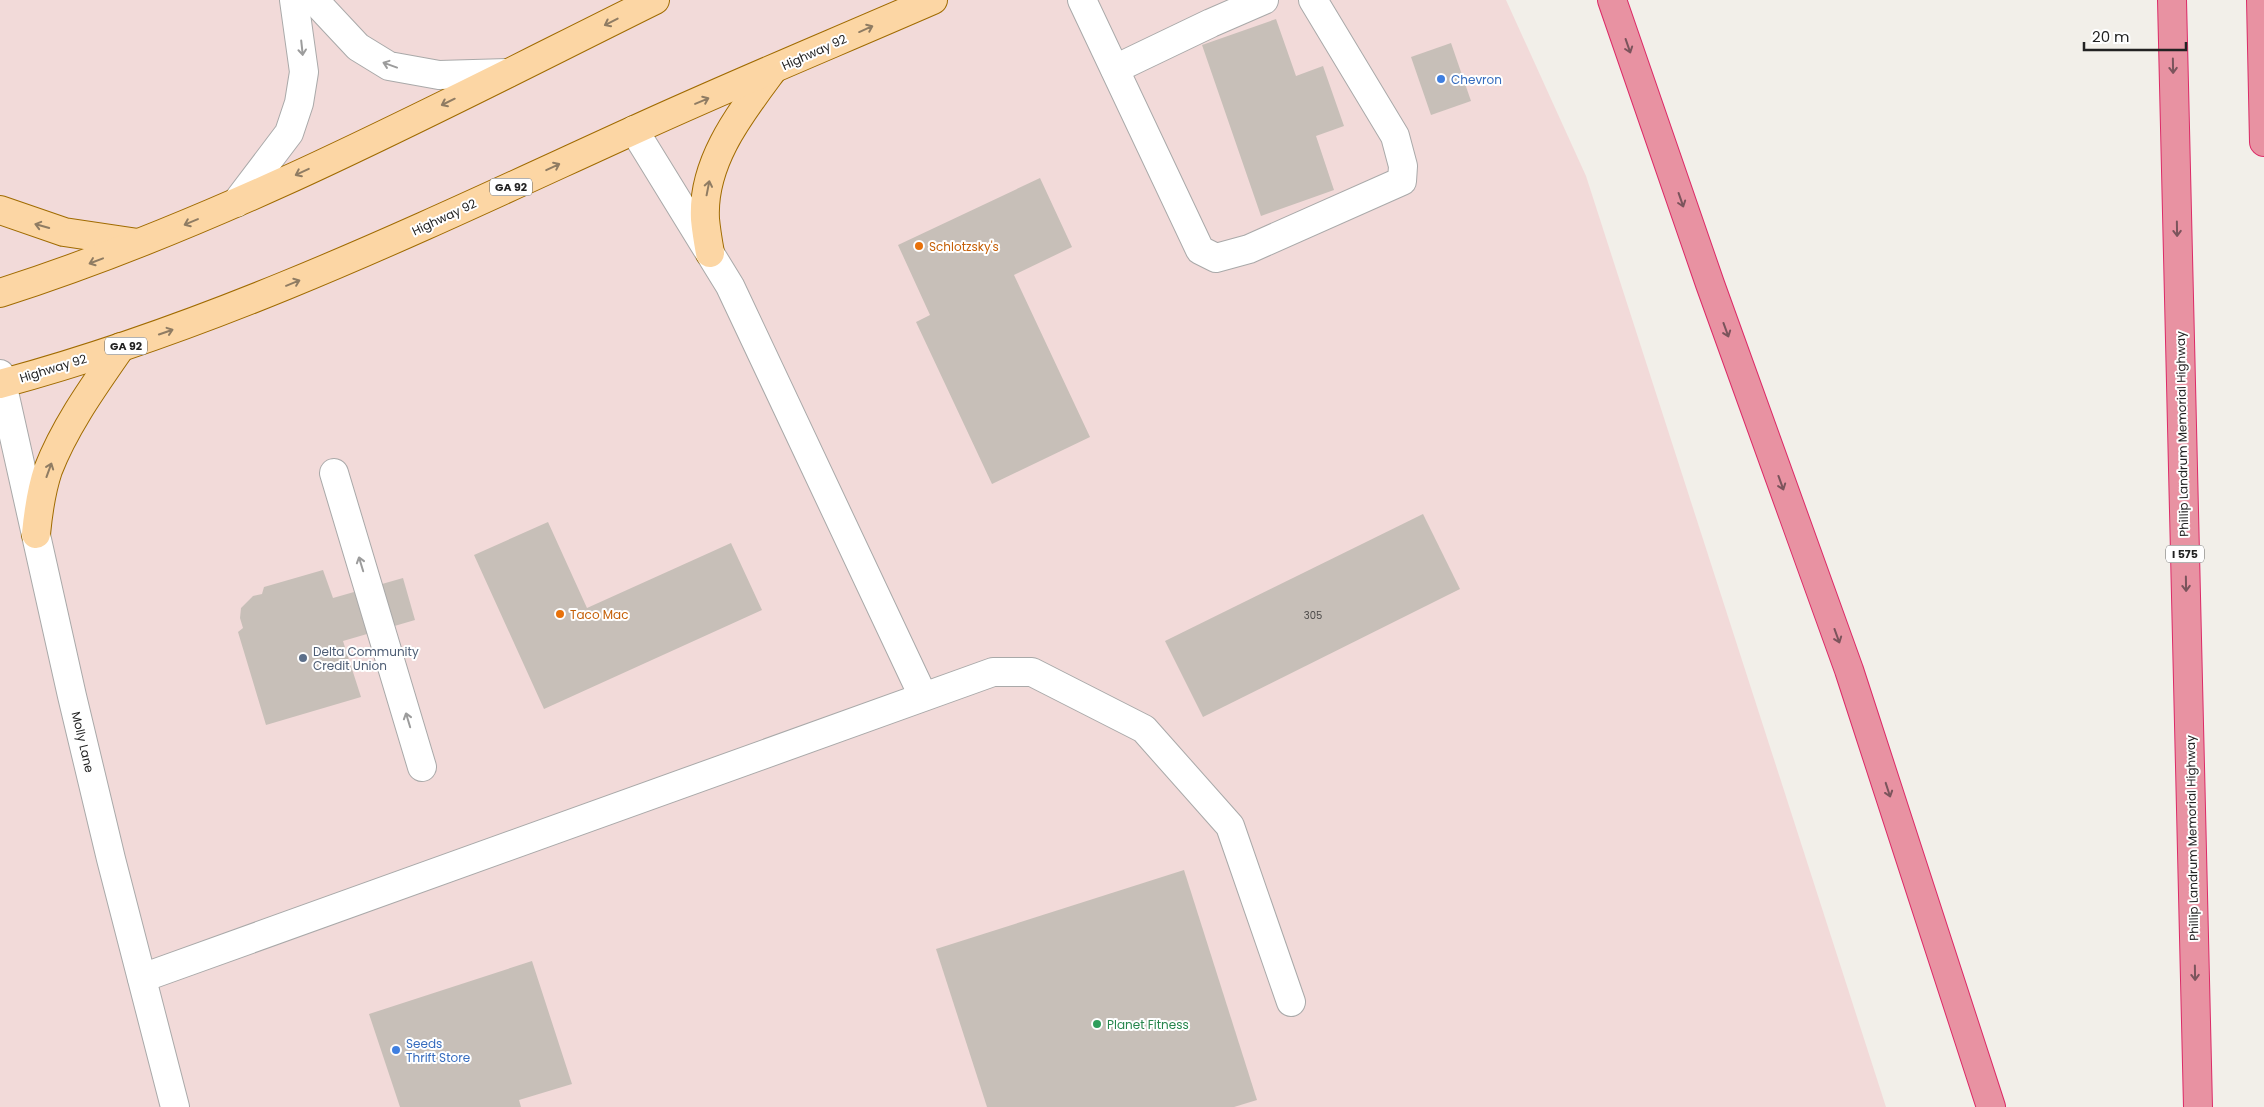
<svg xmlns="http://www.w3.org/2000/svg" width="2264" height="1107" font-family="Poppins,sans-serif">
	<rect width="100%" height="100%" fill="#f2efe9"/>
	<path fill="#f2dad9" d="M0,0H1506L1586,176L1886,1107H0Z"/>
	<g fill="#c7bfb8">
		<path d="M1276,19L1296,76L1323,66L1344,126L1316,136L1334,190L1261,216L1202,45Z"/>
		<path d="M1451,43L1471,101L1431,115L1411,57Z"/>
		<path d="M1040,178L1072,247L1014,275L1090,437L992,484L916,322L930,315L898,245Z"/>
		<path d="M1423,514L1460,589L1203,717L1165,641Z"/>
		<path d="M548,522L587,608L731,543L762,610L544,709L474,555Z"/>
		<path d="M323,570L333,598L403,578L415,620L343,641L361,697L266,725L238,632L243,628L240,618L241,608L253,596L262,594L264,587Z"/>
		<path d="M1184,870L1257,1100L1234,1107H987L936,949Z"/>
		<path d="M532,961L572,1084L519,1100L521,1107H400L369,1014Z"/>
	</g>
	<g fill="none" stroke-linecap="round" stroke-linejoin="round">
		<defs>
			<g id="minor">
				<path d="M314,0L358,47L389,66L439,75L508,73"/>
				<path d="M1082,0L1200,250L1216,258L1249,249L1402,181L1403,166L1395,136L1313,0"/>
				<path d="M1115,69L1211,23L1264,0"/>
				<path d="M634,130L730,286L923,696"/>
				<path d="M236,203L289,133L299,103L304,72L294,0"/>
				<path d="M0,374L72,696L111,859L175,1107"/>
				<path d="M334,473L422,767"/>
				<path d="M142,978L993,672H1032L1144,729L1230,826L1291,1002"/>
			</g>
			<g id="major">
				<path d="M0,210L64,232L138,243"/>
				<path d="M710,253C708,242 706,230 705,219C702,162 740,114 772,71"/>
				<path d="M0,293C228,220 441,106 655,0"/>
				<path d="M0,384C220,325 424,226 630,132C730,86 832,44 933,0"/>
				<path d="M36,534C38,513 41,491 48,470C65,426 94,386 121,347"/>
			</g>
			<g id="highway">
				<path d="M1612,0L1710,284L1849,670L1991,1107"/>
				<path d="M2172,0L2198,1107"/>
				<path d="M2261,0L2264,142"/>
			</g>
		</defs>
		<use href="#minor" stroke="#a9a9a9" stroke-width="30"/>
		<use href="#major" stroke="#a06b00" stroke-width="30"/>
		<use href="#highway" stroke="#dc2a67" stroke-width="30"/>
		<use href="#minor" stroke="#fff" stroke-width="28"/>
		<use href="#major" stroke="#fcd6a4" stroke-width="28"/>
		<use href="#highway" stroke="#e892a2" stroke-width="28"/>
	</g>
	<defs><path id="oneway-shaft" d="M-6 0H5M1.5-3L5.5 0L1.5 3" fill="none" stroke-width="1.6" stroke-linecap="round" stroke-linejoin="round" transform="scale(1.25)"/></defs>
	<g stroke="#8f7c63">
		<use href="#oneway-shaft" transform="translate(611 22) rotate(153)"/>
		<use href="#oneway-shaft" transform="translate(866 29) rotate(-24)"/>
		<use href="#oneway-shaft" transform="translate(702 101) rotate(-23)"/>
		<use href="#oneway-shaft" transform="translate(448 102) rotate(154)"/>
		<use href="#oneway-shaft" transform="translate(553 167) rotate(-25)"/>
		<use href="#oneway-shaft" transform="translate(302 172) rotate(155)"/>
		<use href="#oneway-shaft" transform="translate(708 188) rotate(-79)"/>
		<use href="#oneway-shaft" transform="translate(191 222) rotate(157)"/>
		<use href="#oneway-shaft" transform="translate(42 226) rotate(-164)"/>
		<use href="#oneway-shaft" transform="translate(96 261) rotate(159)"/>
		<use href="#oneway-shaft" transform="translate(293 283) rotate(-22)"/>
		<use href="#oneway-shaft" transform="translate(166 332) rotate(-19)"/>
		<use href="#oneway-shaft" transform="translate(49 470) rotate(-70)"/>
	</g>
	<g stroke="#7b545c">
		<use href="#oneway-shaft" transform="translate(1628 46) rotate(71)"/>
		<use href="#oneway-shaft" transform="translate(2173 66) rotate(89)"/>
		<use href="#oneway-shaft" transform="translate(1681 200) rotate(71)"/>
		<use href="#oneway-shaft" transform="translate(2177 229) rotate(89)"/>
		<use href="#oneway-shaft" transform="translate(1726 330) rotate(70)"/>
		<use href="#oneway-shaft" transform="translate(1781 483) rotate(70)"/>
		<use href="#oneway-shaft" transform="translate(2186 584) rotate(89)"/>
		<use href="#oneway-shaft" transform="translate(1837 636) rotate(70)"/>
		<use href="#oneway-shaft" transform="translate(1888 790) rotate(72)"/>
		<use href="#oneway-shaft" transform="translate(2195 973) rotate(89)"/>
	</g>
	<g stroke="#9c9c9c">
		<use href="#oneway-shaft" transform="translate(302 48) rotate(84)"/>
		<use href="#oneway-shaft" transform="translate(390 65) rotate(-160)"/>
		<use href="#oneway-shaft" transform="translate(361 564) rotate(-107)"/>
		<use href="#oneway-shaft" transform="translate(408 720) rotate(-107)"/>
	</g>
	<g fill="#3f7fe0" stroke="#fff" stroke-width="2">
		<circle cx="1441" cy="79" r="5"/>
		<circle cx="396" cy="1050" r="5"/>
	</g>
	<g fill="#e8710a" stroke="#fff" stroke-width="2">
		<circle cx="919" cy="246" r="5"/>
		<circle cx="560" cy="614" r="5"/>
	</g>
	<circle fill="#5c6f8a" stroke="#fff" stroke-width="2" cx="303" cy="658" r="5"/>
	<circle fill="#2e9e5b" stroke="#fff" stroke-width="2" cx="1097" cy="1024" r="5"/>
	<g text-anchor="middle" dominant-baseline="central" stroke-width="4" stroke-linejoin="round" paint-order="stroke">
		<g font-size="10" fill="#4b4948">
			<text x="1313" y="615">305</text>
		</g>
		<g fill="#fff" stroke="#646464" stroke-width="1">
			<rect x="490" y="178.5" width="42" height="17" rx="4"/>
			<rect x="105" y="337.5" width="42" height="17" rx="4"/>
			<rect x="2166" y="545.5" width="38" height="17" rx="4"/>
		</g>
		<g font-size="11" font-weight="bold" fill="#222">
			<text x="511" y="187">GA 92</text>
			<text x="126" y="346">GA 92</text>
			<text x="2185" y="554">I 575</text>
		</g>
		<g font-size="12" fill="#222" stroke="#fff">
			<text transform="translate(814 52) rotate(-24)">Highway 92</text>
			<text transform="translate(444 217) rotate(-25)">Highway 92</text>
			<text transform="translate(53 368) rotate(-17)">Highway 92</text>
			<text transform="translate(2182 434) rotate(-91)">Phillip Landrum Memorial Highway</text>
			<text transform="translate(83 742) rotate(77)">Molly Lane</text>
			<text transform="translate(2192 838) rotate(-91)">Phillip Landrum Memorial Highway</text>
		</g>
		<g font-size="12" fill="#366cbe" stroke="#fff" text-anchor="start">
			<text x="1451" y="79">Chevron</text>
			<text x="406" y="1043">Seeds<tspan x="406" dy="14">Thrift Store</tspan></text>
		</g>
		<g font-size="12" fill="#c56008" stroke="#fff" text-anchor="start">
			<text x="929" y="246">Schlotzsky's</text>
			<text x="570" y="614">Taco Mac</text>
		</g>
		<g font-size="12" fill="#4e5e75" stroke="#fff" text-anchor="start">
			<text x="313" y="651">Delta Community<tspan x="313" dy="14">Credit Union</tspan></text>
		</g>
		<g font-size="12" fill="#27864d" stroke="#fff" text-anchor="start">
			<text x="1107" y="1024">Planet Fitness</text>
		</g>
	</g>
	<path d="M2084 42v8h102v-8" fill="none" stroke="#222222" stroke-width="2.5"/>
	<text x="2092" y="42" font-size="15" fill="#222222" stroke="#ffffff" stroke-width="4" paint-order="stroke">20 m</text>
</svg>
